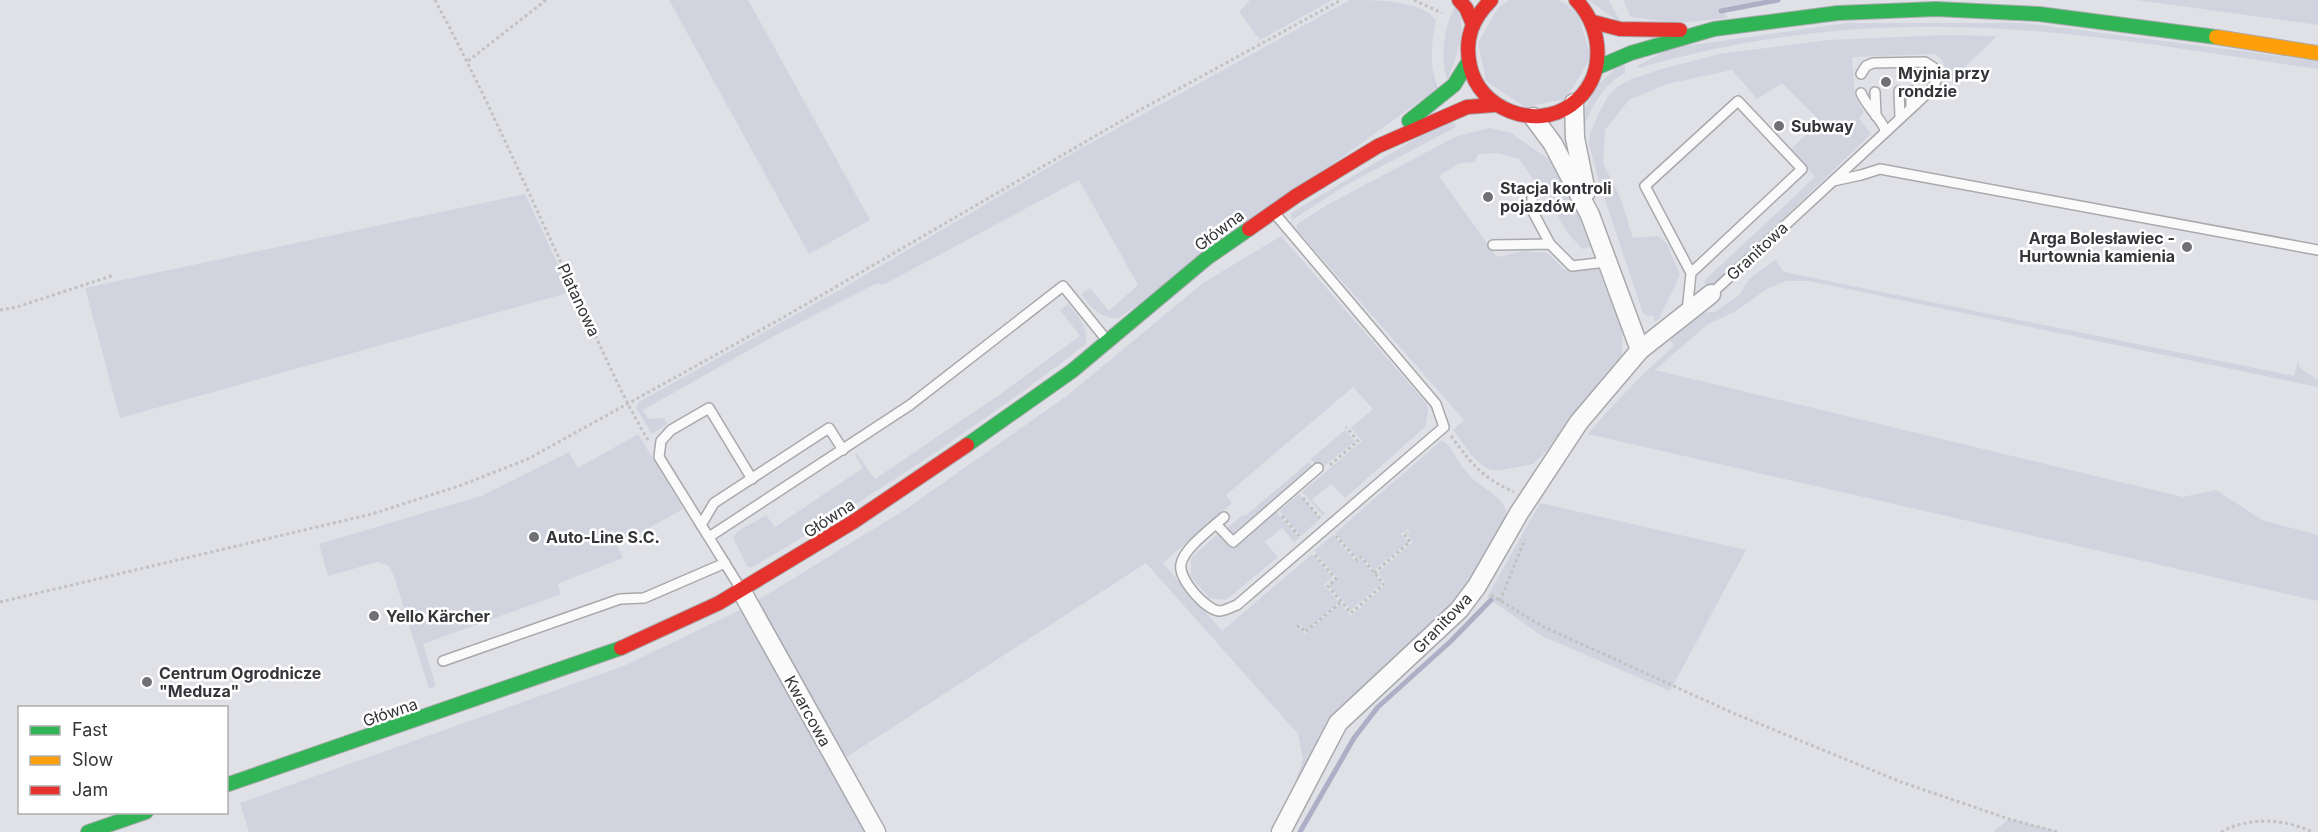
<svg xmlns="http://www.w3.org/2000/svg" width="2318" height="832" font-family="Inter,sans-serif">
	<rect width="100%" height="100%" fill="#e0e1e6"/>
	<g fill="#d1d3df">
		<path d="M669,0H748L870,220L809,254Z"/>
		<path d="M1250,0H1332L1260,40L1239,12Z"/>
		<path d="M1350,0C1375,0 1424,0 1436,21C1431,44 1429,66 1438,88L1119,318C1100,319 1092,308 1081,294L1090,288L1109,311L1138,285L1079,180L885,284H875L776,335L643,410L648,419L664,418L667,424L652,434L636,408L639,402L843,288L1078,150Z"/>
		<path d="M1509,0H1558L1564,3L1578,14L1591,57L1566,99L1525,107L1486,81L1478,43L1498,8Z"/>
		<path d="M1588,0H1609L1621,23Z"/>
		<path d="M1623,0H1778L1722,10L1728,18L1677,23L1631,17Z"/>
		<path d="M2137,0H2318V25Z"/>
		<path d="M1455,6C1470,27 1455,59 1447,81C1440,54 1443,31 1455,6Z"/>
		<path d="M1847,23H2024L2318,61V69C2196,52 2072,28 1948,27C1844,25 1739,39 1639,68L1637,66L1671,48Z"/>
		<path d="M1945,35L1997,36L1937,94C1943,80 1951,64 1935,54L1852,57L1855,96L1864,113L1859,118L1871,134L1713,286H1706L1704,281L1815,177L1791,149L1820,121L1782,83L1757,99L1732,70L1667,84L1629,100L1605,130L1603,163L1620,197L1633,238L1658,236L1667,244L1680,275L1659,319L1655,322L1653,315L1648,317L1643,313L1599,182L1589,144L1590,133L1600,111L1608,96L1617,87L1629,80L1665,68L1719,54L1828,40Z"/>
		<path d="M1625,59V73C1601,86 1592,107 1582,131L1579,118L1599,84Z"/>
		<path d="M1452,117L1456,127L1348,184L1292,220L1291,213Z"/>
		<path d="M1490,128L1511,133L1547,158H1552L1575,205L1590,247L1582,249L1567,232L1548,200L1519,159L1499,153L1478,154L1475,162L1459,163L1439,176L1497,257L1524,251L1547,253L1565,270L1598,269L1622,329V353L1619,363L1585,401L1543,455L1533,464L1502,470H1491L1482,465L1472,456L1453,430L1464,420L1297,230V224L1327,205L1457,136Z"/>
		<path d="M525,194L571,292L120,418L85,288Z"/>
		<path d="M1281,236L1427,404L1428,412L1425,427L1345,498L1331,484L1312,500L1325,514L1323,516L1302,492L1362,441L1351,428L1373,409L1353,387L1226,495L1232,503L1163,563L1222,631L1312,554L1333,578L1324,585L1339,602L1306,631L1300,624L1296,628L1298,630L1300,628L1305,634L1340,604L1351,616L1387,584L1378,573L1413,542L1407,534L1410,532L1407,529L1401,534L1408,542L1374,570L1361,555L1357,558L1335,533L1442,440C1453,447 1458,464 1468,474C1478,486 1496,492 1504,506C1508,512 1506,518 1503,524L1462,593L1442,616L1345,704L1293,789L1303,759L1298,734L1146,563L842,760L755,602L906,509L1068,395L1203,283Z"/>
		<path d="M1775,260L1784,272L2294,376L2298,361L2300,368L2318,380V387L1809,281H1786L1767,289L1736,311L1708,324L1655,370L2183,497L2216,490L2262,520L2318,535V601L1588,434C1615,402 1643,373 1674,346L1670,340L1702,313L1715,312L1739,295L1750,278Z"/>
		<path d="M1068,304C1079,317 1088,326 1086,344C980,426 867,500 751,568L747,566L733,538L738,531L766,515L775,527L863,468L855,455L857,454L875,479L999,395L1080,336L1060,310Z"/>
		<path d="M1345,430L1355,441L1320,470L1311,459Z"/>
		<path d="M638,434L683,509L617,546L623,558L557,584L561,594L423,644L436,686L429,689L394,576L388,565L377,562L328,576L319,544L481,496L569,452L578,468Z"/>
		<path d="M1309,462L1314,468L1233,536L1227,528L1243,515L1245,516Z"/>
		<path d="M1299,494L1320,519L1301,536L1279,511Z"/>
		<path d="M1540,503L1746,550L1670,691L1542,636L1487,597Z"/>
		<path d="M1275,510L1299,538L1294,542L1282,528L1265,542L1278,557L1226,600L1209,598L1191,577V558L1219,533L1232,548Z"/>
		<path d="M1333,535L1356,562L1360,558L1382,583L1351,610L1329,585L1337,578L1314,551Z"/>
		<path d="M740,610L747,615L867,832H249L240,803L626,665Z"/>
		<path d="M2009,819L2058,832H1993Z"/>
	</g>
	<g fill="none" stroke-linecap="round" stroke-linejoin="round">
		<g stroke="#acafc5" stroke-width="5">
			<path d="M1721,11L1778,0"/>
			<path d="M1300,832L1354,738L1378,707L1451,641L1491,600"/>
		</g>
		<defs>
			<g id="lane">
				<path d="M1899,91L1900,117"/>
				<path d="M1911,91V108"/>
				<path d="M1875,92L1876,116"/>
				<path d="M1861,93C1867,107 1878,115 1885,129L1884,133"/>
				<path d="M1833,181L1932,89L1936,81L1933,67L1925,62L1873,63L1866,66L1861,74"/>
				<path d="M1532,190V210L1550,244"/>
				<path d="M1493,245L1550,244L1572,266L1606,262"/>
				<path d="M1711,294L1833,181L1861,175L1880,169L2318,250"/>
				<path d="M1687,312L1691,273L1645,186L1738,101L1802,169L1691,273"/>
				<path d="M1224,517C1212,528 1184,548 1181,564C1178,579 1205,609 1219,611C1225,611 1231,607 1237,605L1444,427L1436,404L1276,215"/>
				<path d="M1216,524L1233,542L1318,468"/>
				<path d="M701,525L714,503L829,428L843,450"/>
				<path d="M709,537L910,405L1063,286L1105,338"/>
				<path d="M739,586L659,457L661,441L671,430L709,408L752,479"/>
				<path d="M443,661L620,599L644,598L725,563"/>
			</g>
			<g id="street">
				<path d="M1574,103L1575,138L1586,192"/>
				<path d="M1640,350L1711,294"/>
				<path d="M741,590L876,832"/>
				<path d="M1281,832L1338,723L1459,610L1477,586L1519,513L1579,422L1640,350L1590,215L1553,144L1533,117"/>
			</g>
			<g id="fast">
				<path d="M1596,68L1631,53L1714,29L1838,13L1936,9L2039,14L2216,37"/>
				<path d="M1409,121L1454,85L1467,64"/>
				<path d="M967,445L1072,371L1207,258L1249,229"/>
				<path d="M226,785L621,648"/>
				<path d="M88,832L146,812"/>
			</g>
			<path id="slow" d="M2216,37L2318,53"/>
			<g id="jam">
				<path d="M1459,0L1466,8L1472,22"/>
				<path d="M1491,0C1472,19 1464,39 1470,66C1479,109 1535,131 1571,105C1607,79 1604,29 1576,0"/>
				<path d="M1593,22L1620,29L1680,30"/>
				<path d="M1249,229L1296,196L1378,146L1467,107L1494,105"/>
				<path d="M621,648L719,603L853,522L967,445"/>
			</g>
		</defs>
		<use href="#lane" stroke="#a9a9ad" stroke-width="12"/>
		<use href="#street" stroke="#a9a9ad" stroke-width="21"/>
		<use href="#fast" stroke="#a9a9ad" stroke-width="16"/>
		<use href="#slow" stroke="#a9a9ad" stroke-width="16"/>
		<use href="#jam" stroke="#a9a9ad" stroke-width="16"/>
		<g stroke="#c2c2c2" stroke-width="3" stroke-dasharray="3 3" stroke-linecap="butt">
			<path d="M435,0C490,102 535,209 585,313C605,356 624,400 648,440"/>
			<path d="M1414,0L1442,13"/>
			<path d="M468,61L546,0"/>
			<path d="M0,310L17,307L114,275"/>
			<path d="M1451,436C1472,464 1481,477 1514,492"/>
			<path d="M1330,465L1358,441L1346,427"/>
			<path d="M1303,498L1320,518"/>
			<path d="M1282,516L1299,536"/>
			<path d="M1315,555L1336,579L1328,586L1351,613L1384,584L1361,557L1357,560L1336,536"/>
			<path d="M1374,573L1410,542L1404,534L1407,532"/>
			<path d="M1491,595L1542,626L1733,713L1901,782L2009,819L2058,832"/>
			<path d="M1500,601L1525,539"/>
			<path d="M0,602L372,514L459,486L528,459L784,317L1140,110L1341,0"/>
			<path d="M1297,627L1300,626L1305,632L1341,602"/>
			<path d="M2221,832C2249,817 2283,818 2312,832"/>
		</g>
		<use href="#lane" stroke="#fafafb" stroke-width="9"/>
		<use href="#street" stroke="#fafafb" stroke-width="18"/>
		<use href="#fast" stroke="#30b455" stroke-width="14"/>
		<use href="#slow" stroke="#ff9f0a" stroke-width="14"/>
		<use href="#jam" stroke="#e5322d" stroke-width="14"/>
	</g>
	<g fill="#707175" stroke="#fff" stroke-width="2">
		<circle cx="1886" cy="82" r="6"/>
		<circle cx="1779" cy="126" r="6"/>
		<circle cx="1488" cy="197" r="6"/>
		<circle cx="2187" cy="247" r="6"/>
		<circle cx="534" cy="537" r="6"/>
		<circle cx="374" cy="616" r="6"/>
		<circle cx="147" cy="682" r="6"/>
	</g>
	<g text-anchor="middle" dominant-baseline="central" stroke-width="5" stroke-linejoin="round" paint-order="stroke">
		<g font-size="16" font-weight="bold" fill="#343538" stroke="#fff" text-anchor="start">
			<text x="1898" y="73">Myjnia przy<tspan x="1898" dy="18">rondzie</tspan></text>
			<text x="1791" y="126">Subway</text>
			<text x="1500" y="188">Stacja kontroli<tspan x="1500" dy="18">pojazdów</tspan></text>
			<text x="2175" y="238" text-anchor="end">Arga Bolesławiec -<tspan x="2175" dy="18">Hurtownia kamienia</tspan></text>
			<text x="546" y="537">Auto-Line S.C.</text>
			<text x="386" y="616">Yello Kärcher</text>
			<text x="159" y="673">Centrum Ogrodnicze<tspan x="159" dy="18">"Meduza"</tspan></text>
		</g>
		<g font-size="16" fill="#343538" stroke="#fff">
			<text transform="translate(1219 230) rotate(-37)">Główna</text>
			<text transform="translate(1757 251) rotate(-43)">Granitowa</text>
			<text transform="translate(579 300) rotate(65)">Platanowa</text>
			<text transform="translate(829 518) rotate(-33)">Główna</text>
			<text transform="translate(1442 623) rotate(-46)">Granitowa</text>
			<text transform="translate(808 711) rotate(61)">Kwarcowa</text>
			<text transform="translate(390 712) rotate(-19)">Główna</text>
		</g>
	</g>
	<rect x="18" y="706" width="210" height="108" fill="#ffffff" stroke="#aeaeaf" stroke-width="1.5"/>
	<rect x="30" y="726" width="30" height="9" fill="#30b455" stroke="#aeaeaf" stroke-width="1.5"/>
	<text x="72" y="736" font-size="18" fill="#343538">Fast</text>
	<rect x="30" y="756" width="30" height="9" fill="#ff9f0a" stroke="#aeaeaf" stroke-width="1.5"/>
	<text x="72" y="766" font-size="18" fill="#343538">Slow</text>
	<rect x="30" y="786" width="30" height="9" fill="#e5322d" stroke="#aeaeaf" stroke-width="1.5"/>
	<text x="72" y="796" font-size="18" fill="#343538">Jam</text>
</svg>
